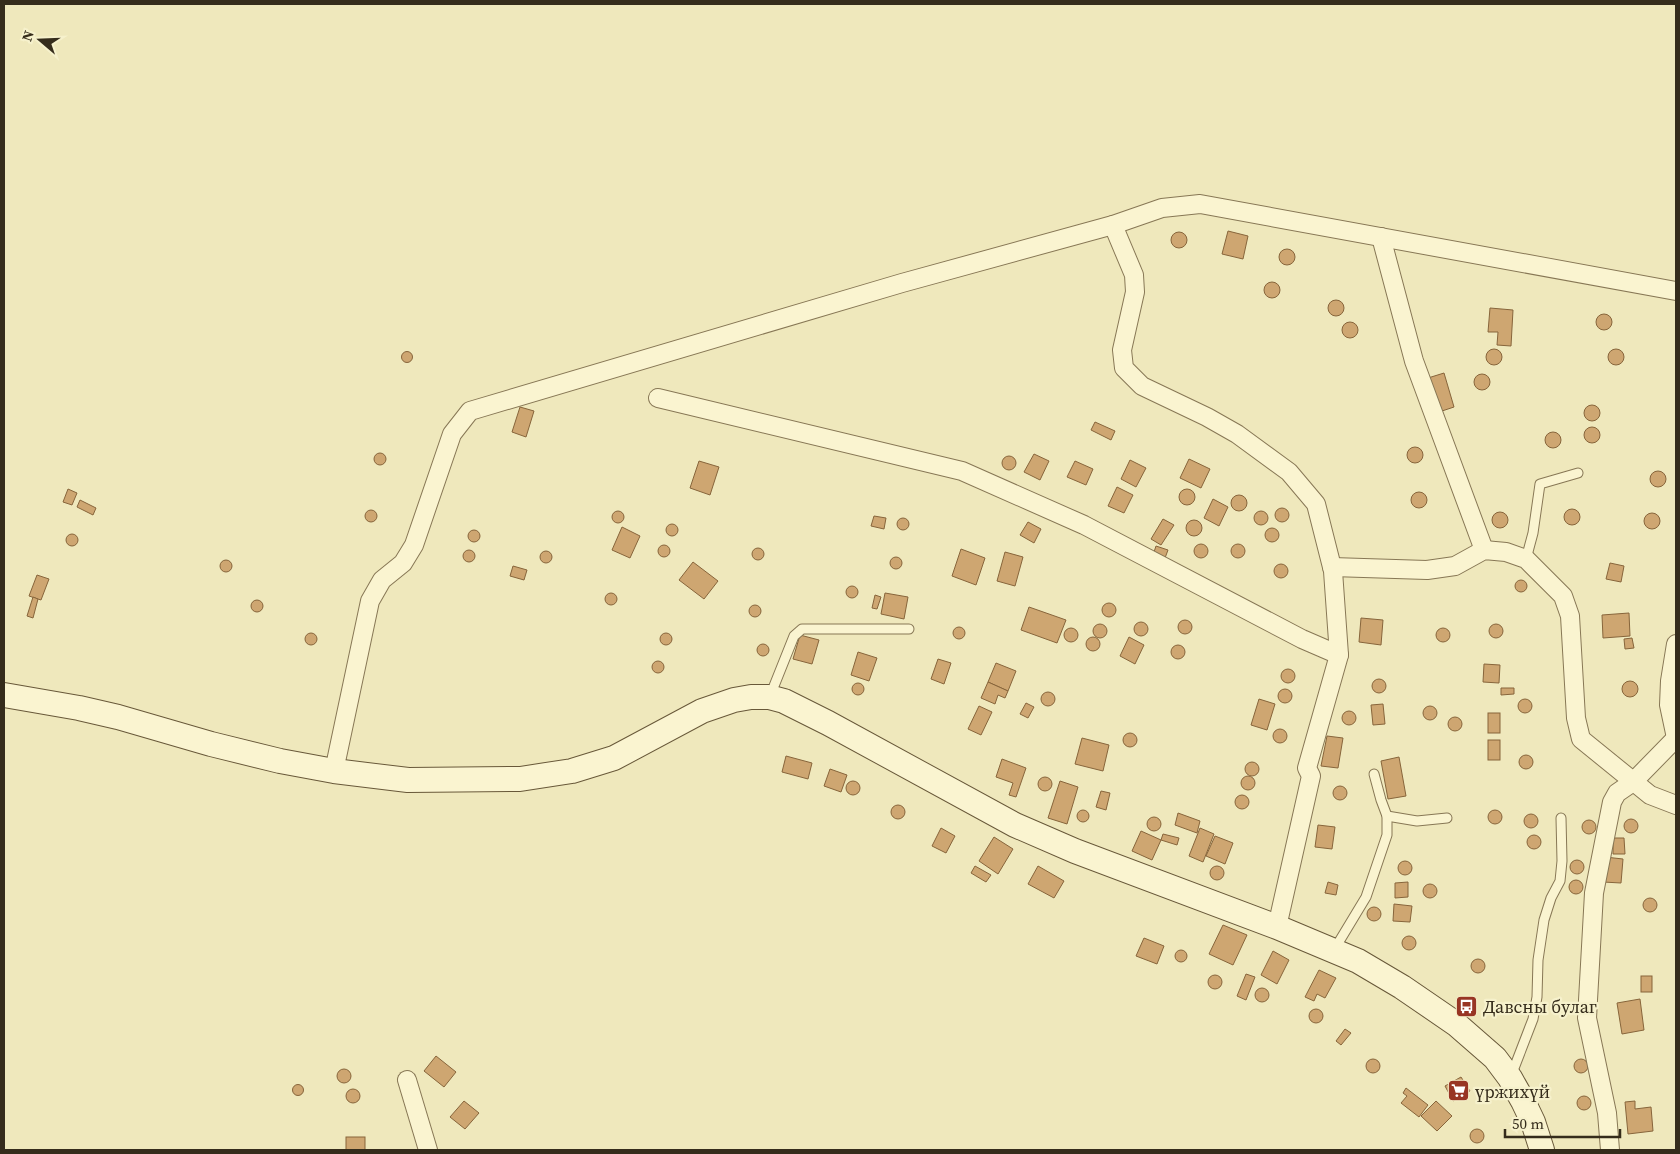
<svg xmlns="http://www.w3.org/2000/svg" width="1680" height="1154" font-family="'Source Serif 4',serif">
	<rect width="100%" height="100%" fill="#efe8bc"/>
	<g fill="#cea671" stroke="#87653b">
		<path d="M1228,231L1248,236L1243,259L1222,254Z"/>
		<circle cx="1179" cy="240" r="8"/>
		<circle cx="1287" cy="257" r="8"/>
		<circle cx="1272" cy="290" r="8"/>
		<circle cx="1336" cy="308" r="8"/>
		<path d="M1490,308L1513,310L1511,346L1497,345L1498,332H1488Z"/>
		<circle cx="1604" cy="322" r="8"/>
		<circle cx="1350" cy="330" r="8"/>
		<circle cx="1494" cy="357" r="8"/>
		<circle cx="1616" cy="357" r="8"/>
		<circle cx="407" cy="357" r="5.5"/>
		<path d="M1444,373L1454,407L1439,412L1428,378Z"/>
		<circle cx="1482" cy="382" r="8"/>
		<circle cx="1592" cy="413" r="8"/>
		<path d="M520,407L534,411L526,437L512,432Z"/>
		<path d="M1095,422L1115,431L1111,440L1091,430Z"/>
		<circle cx="1592" cy="435" r="8"/>
		<circle cx="1553" cy="440" r="8"/>
		<circle cx="1415" cy="455" r="8"/>
		<circle cx="380" cy="459" r="6"/>
		<path d="M1034,454L1049,461L1040,480L1024,472Z"/>
		<circle cx="1009" cy="463" r="7"/>
		<path d="M1189,459L1210,469L1201,488L1180,478Z"/>
		<path d="M1130,460L1146,468L1136,487L1121,479Z"/>
		<path d="M699,461L719,467L710,495L690,488Z"/>
		<path d="M1075,461L1093,469L1086,485L1067,477Z"/>
		<circle cx="1658" cy="479" r="8"/>
		<path d="M1117,487L1133,495L1124,513L1108,506Z"/>
		<path d="M68,489L77,493L72,505L63,502Z"/>
		<circle cx="1187" cy="497" r="8"/>
		<circle cx="1419" cy="500" r="8"/>
		<circle cx="1239" cy="503" r="8"/>
		<path d="M1213,499L1228,507L1219,526L1204,518Z"/>
		<path d="M80,500L96,508L93,515L77,507Z"/>
		<circle cx="1282" cy="515" r="7"/>
		<circle cx="1572" cy="517" r="8"/>
		<circle cx="371" cy="516" r="6"/>
		<circle cx="1261" cy="518" r="7"/>
		<circle cx="618" cy="517" r="6"/>
		<circle cx="1500" cy="520" r="8"/>
		<circle cx="1652" cy="521" r="8"/>
		<path d="M874,516L886,518L884,529L871,526Z"/>
		<circle cx="903" cy="524" r="6"/>
		<path d="M1163,519L1174,525L1161,545L1151,539Z"/>
		<circle cx="1194" cy="528" r="8"/>
		<path d="M1028,522L1041,529L1034,543L1020,535Z"/>
		<circle cx="672" cy="530" r="6"/>
		<path d="M622,527L640,536L630,558L612,550Z"/>
		<circle cx="1272" cy="535" r="7"/>
		<circle cx="474" cy="536" r="6"/>
		<circle cx="72" cy="540" r="6"/>
		<circle cx="1238" cy="551" r="7"/>
		<circle cx="1201" cy="551" r="7"/>
		<circle cx="664" cy="551" r="6"/>
		<path d="M1156,546L1168,550L1165,558L1154,552Z"/>
		<circle cx="758" cy="554" r="6"/>
		<path d="M961,549L985,558L976,585L952,576Z"/>
		<circle cx="469" cy="556" r="6"/>
		<circle cx="546" cy="557" r="6"/>
		<path d="M1005,552L1023,557L1015,586L997,581Z"/>
		<circle cx="896" cy="563" r="6"/>
		<circle cx="226" cy="566" r="6"/>
		<path d="M693,562L718,581L704,599L679,580Z"/>
		<path d="M1610,563L1624,566L1621,582L1606,579Z"/>
		<circle cx="1281" cy="571" r="7"/>
		<path d="M513,566L527,570L524,580L510,576Z"/>
		<path d="M37,575L49,579L41,600L29,596Z"/>
		<circle cx="1521" cy="586" r="6"/>
		<circle cx="852" cy="592" r="6"/>
		<path d="M885,593L908,597L904,619L881,614Z"/>
		<circle cx="611" cy="599" r="6"/>
		<path d="M875,595L881,597L877,609L872,608Z"/>
		<path d="M33,597L38,599L33,618L27,616Z"/>
		<circle cx="257" cy="606" r="6"/>
		<circle cx="1109" cy="610" r="7"/>
		<circle cx="755" cy="611" r="6"/>
		<path d="M1029,607L1066,620L1057,643L1021,630Z"/>
		<path d="M1629,613L1630,636L1603,638L1602,615Z"/>
		<path d="M1361,618L1383,620L1381,645L1359,642Z"/>
		<circle cx="1185" cy="627" r="7"/>
		<circle cx="1141" cy="629" r="7"/>
		<circle cx="1100" cy="631" r="7"/>
		<circle cx="1496" cy="631" r="7"/>
		<circle cx="959" cy="633" r="6"/>
		<circle cx="1443" cy="635" r="7"/>
		<circle cx="1071" cy="635" r="7"/>
		<circle cx="311" cy="639" r="6"/>
		<circle cx="666" cy="639" r="6"/>
		<path d="M800,635L819,640L812,664L793,659Z"/>
		<path d="M1129,637L1144,645L1135,664L1120,656Z"/>
		<circle cx="1093" cy="644" r="7"/>
		<path d="M1632,638L1634,648L1625,649L1624,639Z"/>
		<circle cx="763" cy="650" r="6"/>
		<circle cx="1178" cy="652" r="7"/>
		<path d="M858,652L877,658L869,681L851,675Z"/>
		<path d="M938,659L951,663L944,684L931,679Z"/>
		<circle cx="658" cy="667" r="6"/>
		<path d="M996,663L1016,671L1008,691L988,682Z"/>
		<path d="M1484,664L1500,665L1499,683L1483,682Z"/>
		<circle cx="1288" cy="676" r="7"/>
		<circle cx="1379" cy="686" r="7"/>
		<circle cx="1630" cy="689" r="8"/>
		<path d="M988,682L1008,691L1005,698L998,695L995,704L981,698Z"/>
		<circle cx="858" cy="689" r="6"/>
		<path d="M1501,688H1514V694L1501,695Z"/>
		<circle cx="1285" cy="696" r="7"/>
		<circle cx="1048" cy="699" r="7"/>
		<path d="M1259,699L1275,704L1267,730L1251,725Z"/>
		<circle cx="1525" cy="706" r="7"/>
		<path d="M1026,703L1034,707L1028,718L1020,714Z"/>
		<path d="M1383,704L1385,724L1373,725L1371,705Z"/>
		<path d="M979,706L992,712L981,735L968,729Z"/>
		<circle cx="1430" cy="713" r="7"/>
		<circle cx="1349" cy="718" r="7"/>
		<rect x="1488" y="713" width="12" height="20"/>
		<circle cx="1455" cy="724" r="7"/>
		<circle cx="1280" cy="736" r="7"/>
		<circle cx="1130" cy="740" r="7"/>
		<path d="M1327,736L1343,738L1338,768L1321,766Z"/>
		<path d="M1082,738L1109,745L1103,771L1075,764Z"/>
		<rect x="1488" y="740" width="12" height="20"/>
		<circle cx="1526" cy="762" r="7"/>
		<path d="M786,756L812,763L808,779L782,772Z"/>
		<path d="M1399,757L1406,796L1388,799L1381,761Z"/>
		<path d="M1002,759L1026,768L1016,797L1009,795L1013,783L996,777Z"/>
		<circle cx="1252" cy="769" r="7"/>
		<path d="M830,769L847,775L841,792L824,786Z"/>
		<circle cx="1248" cy="783" r="7"/>
		<circle cx="1045" cy="784" r="7"/>
		<path d="M1060,781L1078,787L1067,824L1048,818Z"/>
		<circle cx="853" cy="788" r="7"/>
		<circle cx="1340" cy="793" r="7"/>
		<path d="M1101,791L1110,793L1106,810L1096,807Z"/>
		<circle cx="1242" cy="802" r="7"/>
		<circle cx="898" cy="812" r="7"/>
		<circle cx="1083" cy="816" r="6"/>
		<circle cx="1495" cy="817" r="7"/>
		<path d="M1178,813L1200,821L1197,833L1175,825Z"/>
		<circle cx="1531" cy="821" r="7"/>
		<circle cx="1154" cy="824" r="7"/>
		<circle cx="1631" cy="826" r="7"/>
		<circle cx="1589" cy="827" r="7"/>
		<path d="M1318,825L1335,827L1332,849L1315,847Z"/>
		<path d="M941,828L955,836L946,853L932,846Z"/>
		<path d="M1200,828L1214,834L1203,862L1189,856Z"/>
		<path d="M1141,831L1161,840L1152,860L1132,851Z"/>
		<path d="M1163,834L1179,838L1177,845L1161,840Z"/>
		<circle cx="1534" cy="842" r="7"/>
		<path d="M1215,836L1233,843L1225,864L1206,856Z"/>
		<path d="M994,837L1013,849L998,874L979,861Z"/>
		<path d="M1613,838H1624L1625,854H1613Z"/>
		<path d="M1605,857L1623,859L1621,883L1603,882Z"/>
		<circle cx="1577" cy="867" r="7"/>
		<circle cx="1405" cy="868" r="7"/>
		<path d="M975,866L991,875L986,882L971,873Z"/>
		<path d="M1038,866L1064,881L1054,898L1028,884Z"/>
		<circle cx="1217" cy="873" r="7"/>
		<circle cx="1576" cy="887" r="7"/>
		<path d="M1328,882L1338,885L1336,895L1325,893Z"/>
		<path d="M1408,882V897L1395,898V883Z"/>
		<circle cx="1430" cy="891" r="7"/>
		<circle cx="1650" cy="905" r="7"/>
		<path d="M1394,904L1412,906L1410,922L1393,921Z"/>
		<circle cx="1374" cy="914" r="7"/>
		<path d="M1223,925L1247,935L1233,965L1209,954Z"/>
		<circle cx="1409" cy="943" r="7"/>
		<path d="M1144,938L1164,946L1157,964L1136,956Z"/>
		<circle cx="1181" cy="956" r="6"/>
		<path d="M1273,951L1289,960L1277,984L1261,975Z"/>
		<circle cx="1478" cy="966" r="7"/>
		<path d="M1319,970L1336,978L1325,998L1317,994L1314,1001L1305,997Z"/>
		<path d="M1246,974L1255,977L1246,1000L1237,996Z"/>
		<circle cx="1215" cy="982" r="7"/>
		<rect x="1641" y="976" width="11" height="16"/>
		<circle cx="1262" cy="995" r="7"/>
		<path d="M1640,999L1644,1030L1622,1034L1617,1003Z"/>
		<circle cx="1316" cy="1016" r="7"/>
		<path d="M1345,1029L1351,1033L1341,1045L1336,1041Z"/>
		<path d="M436,1056L456,1072L444,1087L424,1071Z"/>
		<circle cx="1373" cy="1066" r="7"/>
		<circle cx="1581" cy="1066" r="7"/>
		<circle cx="344" cy="1076" r="7"/>
		<path d="M1461,1077L1470,1091L1453,1101L1445,1086Z"/>
		<circle cx="298" cy="1090" r="5.5"/>
		<path d="M1406,1088L1428,1105L1419,1117L1401,1103L1407,1096L1403,1093Z"/>
		<circle cx="353" cy="1096" r="7"/>
		<circle cx="1584" cy="1103" r="7"/>
		<path d="M464,1101L479,1113L465,1129L450,1117Z"/>
		<path d="M1436,1101L1452,1116L1437,1131L1421,1116Z"/>
		<path d="M1635,1101V1109L1651,1107L1653,1131L1628,1134L1625,1102Z"/>
		<circle cx="1477" cy="1136" r="7"/>
		<rect x="346" y="1137" width="19" height="13"/>
	</g>
	<g fill="none" stroke-linecap="round" stroke-linejoin="round">
		<defs>
			<g id="lane">
				<path d="M1526,559L1533,533L1540,484L1578,473"/>
				<path d="M770,696L794,636L802,629H909"/>
				<path d="M1387,816L1417,821L1447,818"/>
				<path d="M1334,950L1366,897L1387,835V816L1381,800L1374,774"/>
				<path d="M1511,1076L1533,1019L1537,997L1538,960L1544,920L1551,898L1560,881L1562,861L1561,818"/>
			</g>
			<g id="street">
				<path d="M1113,225L1134,275L1135,292L1122,350L1124,368L1142,386L1207,417L1237,434L1289,472L1316,504L1333,571L1339,655"/>
				<path d="M1381,237L1414,361L1484,550"/>
				<path d="M658,398L962,471L1084,525L1302,639L1339,655L1307,768L1311,776L1277,927"/>
				<path d="M1332,567L1427,570L1455,566L1484,550L1506,552L1526,559L1563,596L1570,616L1576,718L1581,739L1650,795L1676,805"/>
				<path d="M1676,738L1669,705L1670,681L1676,644"/>
				<path d="M334,771L370,601L382,580L403,563L414,545L452,434L470,411L902,283L1113,225L1162,208L1200,204L1676,291"/>
				<path d="M407,1080L428,1150"/>
				<path d="M1610,1150L1607,1113L1587,1018L1594,893L1612,802L1617,793L1633,782L1676,738"/>
			</g>
			<path id="secondary" d="M4,695L79,708L118,717L211,744L280,761L334,771L408,780L520,779L572,771L614,758L702,711L734,700L751,697H769L784,701L828,723L1015,825L1075,851L1277,927L1358,961L1402,987L1456,1024L1495,1058L1510,1078L1523,1101L1533,1122L1542,1150"/>
		</defs>
		<use href="#lane" stroke="#877755" stroke-width="11"/>
		<use href="#street" stroke="#877755" stroke-width="20"/>
		<use href="#secondary" stroke="#685839" stroke-width="26"/>
		<use href="#lane" stroke="#faf4d0" stroke-width="9"/>
		<use href="#street" stroke="#faf4d0" stroke-width="18"/>
		<use href="#secondary" stroke="#faf4d0" stroke-width="24"/>
	</g>
	<defs>
		<symbol id="bus-square" viewBox="-11 -11 22 22"><rect x="-9" y="-9" width="18" height="18" rx="4" fill="#983524" stroke="#f6f1cc"/><path d="M-5-6H5V4H4V6H2V4H-2V6H-4V4H-5ZM-3.5-4V0h7V-4ZM-3.5 1.2v1.5H-2V1.2ZM2 1.2v1.5H3.5V1.2Z" fill="#fff"/></symbol>
		<symbol id="supermarket-square" viewBox="-11 -11 22 22"><rect x="-9" y="-9" width="18" height="18" rx="4" fill="#983524" stroke="#f6f1cc"/><path d="M-6-5.5h2.5l.6 2H6L4.5 2H-2.5L-4.4-4H-6ZM-1.5 3.2a1.3 1.3 0 1 0 .1 0ZM3 3.2a1.3 1.3 0 1 0 .1 0Z" fill="#fff"/></symbol>
	</defs>
	<g fill-rule="evenodd">
		<use href="#bus-square" x="1454" y="994" width="25" height="25"/>
		<use href="#supermarket-square" x="1446" y="1078" width="25" height="25"/>
	</g>
	<g text-anchor="middle" dominant-baseline="central" stroke-width="4.5" stroke-linejoin="round" paint-order="stroke">
		<g font-size="18" fill="#352c1b" stroke="#f6f1cc" text-anchor="start">
			<text x="1483" y="1006">Давсны булаг</text>
			<text x="1475" y="1091">үржихүй</text>
		</g>
	</g>
	<rect width="1680" height="1154" fill="none" stroke="#352c1b" stroke-width="10"/>
	<g transform="translate(40 40) rotate(289)" stroke="#f6f1cc" stroke-width="4" paint-order="stroke">
	<path d="M0-4L9 19L0 12L-9 19Z" fill="#352c1b"/>
	<text y="-8" font-size="14" font-weight="bold" text-anchor="middle" fill="#352c1b">N</text>
	</g>
	<path d="M1505 1129v8h115v-8" fill="none" stroke="#352c1b" stroke-width="2.5"/>
	<text x="1512" y="1129" font-size="15" fill="#352c1b" stroke="#f6f1cc" stroke-width="4" paint-order="stroke">50 m</text>
</svg>
